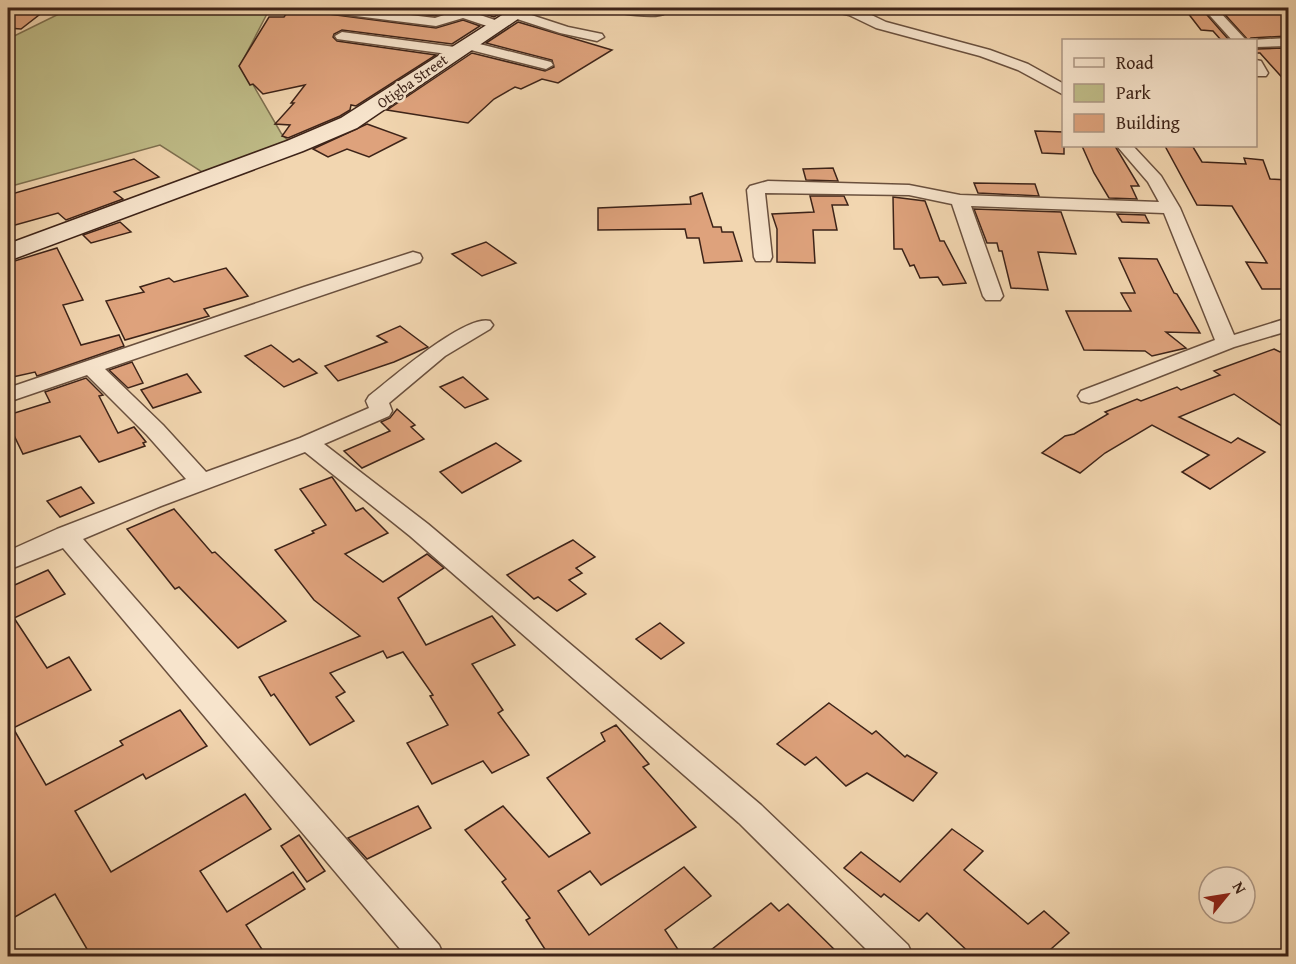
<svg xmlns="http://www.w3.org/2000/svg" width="1296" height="964" font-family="'Gentium Book Plus',serif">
	<rect width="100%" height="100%" fill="#f2d6b0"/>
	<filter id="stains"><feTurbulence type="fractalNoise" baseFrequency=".00333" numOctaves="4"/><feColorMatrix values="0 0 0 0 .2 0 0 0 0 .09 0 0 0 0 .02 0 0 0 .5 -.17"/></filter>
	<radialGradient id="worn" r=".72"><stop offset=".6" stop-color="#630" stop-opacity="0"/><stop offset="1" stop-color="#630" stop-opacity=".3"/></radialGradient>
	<path fill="#bfbc88" stroke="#7e7050" stroke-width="1.5" d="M71,8H270L241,64L281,133L290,143L202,172L160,145L8,187V39Z"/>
	<g fill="#dea27c" stroke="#3d2318" stroke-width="1.5">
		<path d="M8,8H48L21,29L8,28Z"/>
		<path d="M367,8H440L442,13L435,16Z"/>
		<path d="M465,8H510L494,17Z"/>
		<path d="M1184,8H1201L1229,40H1221L1213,31L1201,30Z"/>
		<path d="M1219,8H1288V36L1251,38L1248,40Z"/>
		<path d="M290,9L436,28L463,20L480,26L452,44L342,30L334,34L333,37L337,41L436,55L356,106L351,105L350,110L340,116L288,138L282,136L290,125L275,124L294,103H291L305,85L263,94L253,84L250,85L239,66L269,17H284Z"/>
		<path d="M518,22L612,50L558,83L542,79L521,89L515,87L494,99L468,123L387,110L472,53L545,71L554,67L552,60L486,43Z"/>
		<path d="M1283,48L1288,55V84L1260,53H1256V49Z"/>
		<path d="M367,124L406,138L369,157L347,149L328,157L313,149Z"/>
		<path d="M1035,131L1064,132V154L1042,153Z"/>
		<path d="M1082,146H1115L1139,186H1131L1137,199L1109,198L1094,173Z"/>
		<path d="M1165,146L1193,147L1202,162L1246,164L1244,158L1263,160L1270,179L1288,180V301L1282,289H1262L1246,262L1267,263L1232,206L1197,205Z"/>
		<path d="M134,159L159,177L114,192L123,199L66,220L58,213L8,227V195Z"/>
		<path d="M833,168L838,181L806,180L803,169Z"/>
		<path d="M974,183L1035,184L1039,196L978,193Z"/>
		<path d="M702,193L713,227H721L722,232H733L742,261L704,263L699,238H687L685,229L598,230V208L691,204L690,197Z"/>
		<path d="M810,196H844L848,205H832L837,230H813L815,263L777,262V229L772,214L814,212Z"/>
		<path d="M893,197L925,201L940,241H944L966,283L943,285L938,277L920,278L914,265L910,266L902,249H894Z"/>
		<path d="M974,209L1061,212L1076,254L1038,252L1048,290L1011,288L1002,251H999L997,243H987Z"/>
		<path d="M1117,214L1145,215L1149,223L1122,222Z"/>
		<path d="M120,222L131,232L91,243L83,235Z"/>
		<path d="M486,242L516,263L482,276L452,254Z"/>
		<path d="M57,248L83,300L63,305L81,345L119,335L124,346L37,376L35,372L8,378V263Z"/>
		<path d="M1119,258L1157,259L1174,293L1177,294L1200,333L1166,332L1186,348L1152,356L1145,351L1084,350L1066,311H1131L1121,293H1135Z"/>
		<path d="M226,268L248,296L204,309L209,316L125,340L106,301L144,292L140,287L169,278L174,282Z"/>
		<path d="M400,326L428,347L394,362L338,381L325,366L387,342L377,336Z"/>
		<path d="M271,345L293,362L299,359L317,373L284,387L245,356Z"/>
		<path d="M1274,349L1280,352L1288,349V430L1234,394L1179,417L1231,443L1238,438L1265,452L1210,489L1182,472L1209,455L1152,425L1105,453L1080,473L1042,453L1065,436L1074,434L1108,414L1105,412L1137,399L1141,401L1177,387L1181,390L1220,375L1214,371Z"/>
		<path d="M132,362L143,383L128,388L109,370Z"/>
		<path d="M187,374L201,392L153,408L141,390Z"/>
		<path d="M463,377L488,399L465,408L440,387Z"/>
		<path d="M86,378L103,395L99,396L118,433L134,427L146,442L143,443L145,446L99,462L80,436L23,454L8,423V415L50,402L45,392Z"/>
		<path d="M397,409L415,425L411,427L424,439L362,468L344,451L390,431L381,422L390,418Z"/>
		<path d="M496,443L521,461L462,493L440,472Z"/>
		<path d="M332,477L356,511L363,508L388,533L345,554L383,582L427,554L444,568L398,598L426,645L492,616L515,645L472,664L503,710L498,713L529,755L492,773L483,761L432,784L407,743L448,725L430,696L433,695L403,652L387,658L383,651L330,673L345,692L336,697L354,721L310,745L274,694L271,696L259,677L360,636L314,600L275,550L314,533L312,531L326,525L300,489Z"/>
		<path d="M81,487L94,503L60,517L47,501Z"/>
		<path d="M174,509L212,553L215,552L286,621L238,648L179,587L175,589L127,529Z"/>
		<path d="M573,540L595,557L576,568L582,573L569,580L586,594L557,611L538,597L534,599L507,575Z"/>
		<path d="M48,570L65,594L14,618L47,668L69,657L91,690L13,728L46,785L123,745L120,741L180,710L207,746L146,779L143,774L75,811L111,872L245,794L271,829L200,871L227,912L293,872L305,889L246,925L267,957L91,956L55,894L8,921V588Z"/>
		<path d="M660,623L684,643L661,659L636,639Z"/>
		<path d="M829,703L872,734L876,731L905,757L907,755L937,773L913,801L867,773L846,786L816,757L805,765L777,744Z"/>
		<path d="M616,725L649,764L643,767L696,827L601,885L590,871L558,891L589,935L684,867L711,896L665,930L683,957H550L526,920L530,918L502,882L506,879L465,830L503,806L549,857L590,833L547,778L605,741L601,733Z"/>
		<path d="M418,806L431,828L367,859L348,838Z"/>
		<path d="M952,829L983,851L964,870L1028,924L1044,911L1069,933L1042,957H974L927,913L919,921L884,894L881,897L844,868L861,852L900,882Z"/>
		<path d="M299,835L325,871L307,882L281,846Z"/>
		<path d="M771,903L779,911L788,904L842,957H702Z"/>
	</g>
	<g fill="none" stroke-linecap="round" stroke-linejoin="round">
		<defs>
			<g id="street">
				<path d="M326,8H352L435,18L450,13L443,11L442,8H459L504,23L506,26L499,30L463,18L436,26L332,13L327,12Z"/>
				<path d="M608,8H645L663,10L665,13C658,19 615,14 608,8Z"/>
				<path d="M830,8L859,9L886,22L990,50L1028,64L1064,84V95L1018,70L980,56L876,28L849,15L832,11Z"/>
				<path d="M1203,8H1216L1246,40H1232Z"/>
				<path d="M516,10L568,27L602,34L604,37L597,41L560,33L511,17L509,14Z"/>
				<path d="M342,32L455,47L462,51L455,55L337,39L335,36Z"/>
				<path d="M1288,38V46L1256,47V40H1251Z"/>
				<path d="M468,41L551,62L553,65L546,69L463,48L461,45Z"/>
				<path d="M1256,60L1261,61L1268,73L1266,76H1256Z"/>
				<path d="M1117,146H1133L1161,176L1180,208L1234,335L1288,318V331L1234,347L1097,401L1089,403L1081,401L1078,396L1081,391L1215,340L1164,213L971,206L1003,296L1000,300H986L983,296L952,204L909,195L765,193L772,257L770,261H756L754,257L747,190L750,186L768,181L909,185L960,195L1159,202L1148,182Z"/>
				<path d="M413,252L420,254L422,258L420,262L105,369L163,425L206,472L300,438L369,408L366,401L369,396C391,379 465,314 490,321L493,325L490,329L445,356L389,403L392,411L389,416L324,444L428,524L761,805L908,945L913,956H873L739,823L410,536L305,452L161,506L83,539L439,945L444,956H406L63,548L8,570V551L57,529L186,479L147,435L87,375L8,402V388L304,287Z"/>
			</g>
			<path id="secondary" d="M513,8H534L357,128L303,151L8,261V244L287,141L341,118Z"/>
		</defs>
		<use href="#street" stroke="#6a503e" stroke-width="3"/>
		<use href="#secondary" stroke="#3d2318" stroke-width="3"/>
		<use href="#street" fill="#f7e4cc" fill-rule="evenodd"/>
		<use href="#secondary" fill="#f7e4cc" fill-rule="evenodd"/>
	</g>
	<g text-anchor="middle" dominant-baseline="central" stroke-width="5" stroke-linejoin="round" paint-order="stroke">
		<g font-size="15" fill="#3d2318" stroke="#f7e4cc">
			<text transform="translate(412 81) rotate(-35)">Otigba Street</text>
		</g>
	</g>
	<rect width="1296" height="964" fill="none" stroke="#f2d6b0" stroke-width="30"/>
	<rect x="9" y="9" width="1278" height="946" fill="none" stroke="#3d2318" stroke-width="3"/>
	<rect x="15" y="15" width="1266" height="934" fill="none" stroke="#3d2318" stroke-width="1.5"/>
	<rect x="1062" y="39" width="195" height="108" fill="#f7e4cc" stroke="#ad9784" stroke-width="1.5"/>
	<rect x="1074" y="58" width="30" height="9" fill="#f7e4cc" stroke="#ad9784" stroke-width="1.5"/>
	<text x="1116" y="69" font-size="18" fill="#3d2318">Road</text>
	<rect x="1074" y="84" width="30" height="18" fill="#bfbc88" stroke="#ad9784" stroke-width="1.5"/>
	<text x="1116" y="99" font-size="18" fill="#3d2318">Park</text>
	<rect x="1074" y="114" width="30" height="18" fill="#dea27c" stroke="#ad9784" stroke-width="1.5"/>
	<text x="1116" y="129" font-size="18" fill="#3d2318">Building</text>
	<g transform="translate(1227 895) rotate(60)"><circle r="28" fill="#f7e4cc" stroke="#ad9784" stroke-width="1.5"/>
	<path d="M0-4.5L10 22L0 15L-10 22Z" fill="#8f2418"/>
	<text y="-9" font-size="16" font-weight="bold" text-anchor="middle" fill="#3d2318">N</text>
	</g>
	<rect width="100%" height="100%" filter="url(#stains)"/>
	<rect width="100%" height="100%" fill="url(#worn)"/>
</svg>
